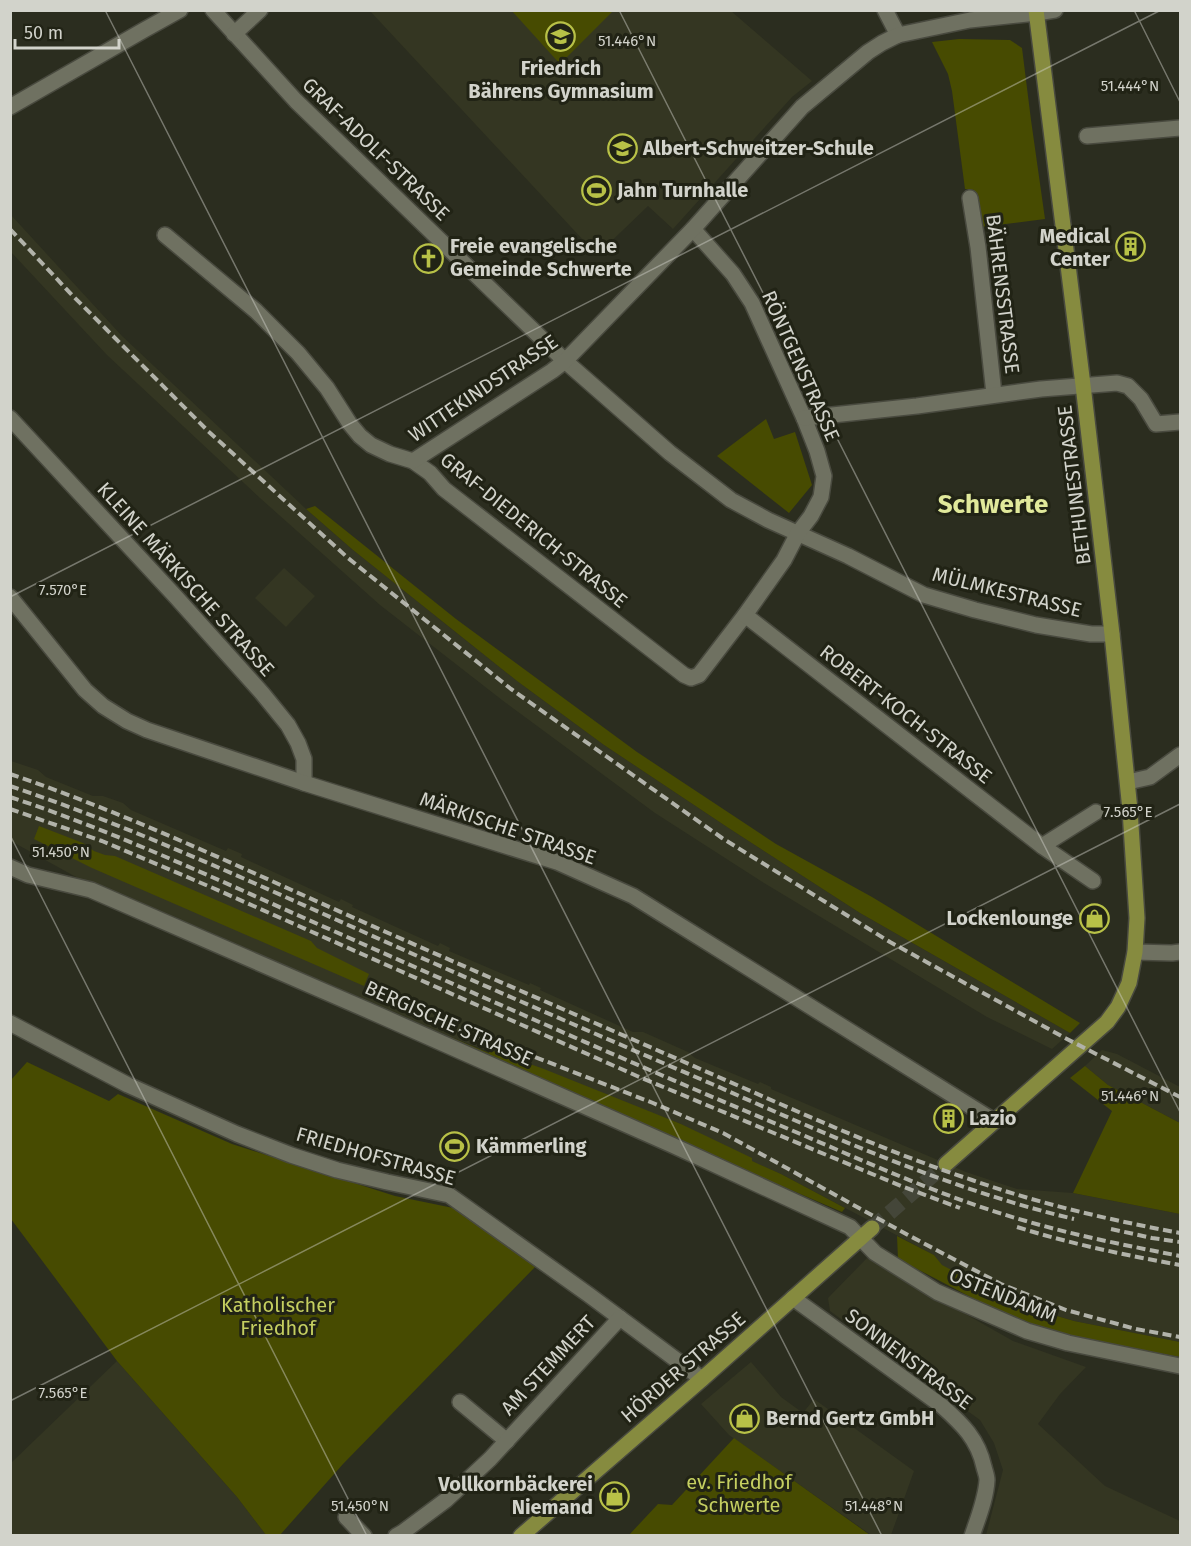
<svg xmlns="http://www.w3.org/2000/svg" width="1191" height="1546" font-family="'Fira Sans',sans-serif">
	<rect width="100%" height="100%" fill="#2b2d1f"/>
	<g fill="#343622">
		<path d="M370,11H731L812,81L792,97L673,229L648,206L597,255Z"/>
		<path d="M11,215L122,336L306,509L353,550L517,681L604,745L727,827L860,913L1070,1033L1052,1049L987,1017L764,883L655,813L502,700L380,605L260,498L107,355L11,252Z"/>
		<path d="M284,568L315,596L286,627L255,598Z"/>
		<path d="M11,761L38,770L46,777L93,796H103L123,803L131,810L226,851L228,848L242,854L241,857L339,902L341,899L353,905L352,907L438,946L440,943L450,948L449,951L529,985L530,983L541,988L540,990L633,1032H643L688,1052L695,1058L758,1084L760,1082L771,1087V1089L966,1172L1017,1189L1073,1193L1180,1214V1342L1074,1321L1033,1309L996,1293L941,1265L934,1255L781,1174L751,1161L681,1124L453,1038L439,1036L85,882L11,841Z"/>
		<path d="M1102,1050L1117,1054L1180,1087V1123L1108,1085L1085,1066Z"/>
		<path d="M867,1258L1013,1341L1086,1367L1060,1394L1038,1424L1105,1486L1180,1521V1535H986L1003,1470L994,1443L980,1420L830,1311L828,1298Z"/>
		<path d="M117,1361L237,1497L266,1535L11,1536V1463Z"/>
		<path d="M751,1362L781,1397L803,1413L814,1399L914,1471L891,1535H871L729,1435L701,1404Z"/>
	</g>
	<g fill="#474b01">
		<path d="M512,11H613L560,64Z"/>
		<path d="M959,39L1010,40L1022,48L1031,120L1045,219L981,227L976,211L974,190L965,189L952,91L948,74L932,42Z"/>
		<path d="M766,419L774,439L795,432L812,485L789,513L717,456Z"/>
		<path d="M315,506L456,619L637,752L776,844L872,897L1080,1023L1070,1033L860,913L727,827L604,745L517,681L353,550L306,509Z"/>
		<path d="M39,826L83,843L94,851L105,855L115,856L311,941L317,948L369,974L364,986L92,868L34,839Z"/>
		<path d="M439,1036L453,1038L489,1053L490,1050L544,1069L681,1124L752,1158V1161L781,1174L845,1208L842,1212L485,1058Z"/>
		<path d="M27,1062L109,1101L118,1094L232,1144L395,1196L458,1209L536,1266L343,1464L280,1535H266L237,1497L117,1361L11,1219V1080Z"/>
		<path d="M1085,1066L1108,1085L1180,1123V1214L1073,1193L1112,1111L1070,1078Z"/>
		<path d="M897,1236L934,1255L942,1265L996,1293L1033,1309L1074,1321L1180,1342V1357L1067,1336L1003,1314L898,1259Z"/>
		<path d="M734,1438L870,1535H629L658,1504L672,1505Z"/>
	</g>
	<g fill="none" stroke-linecap="round" stroke-linejoin="round">
		<path stroke="#444639" stroke-width="15" stroke-dasharray="15 8" stroke-linecap="butt" d="M872,1228L946,1164"/>
		<defs>
			<g id="street">
				<path d="M213,10L296,101L565,361L670,453L731,500L768,520L848,556L924,595L975,610L1036,625L1091,634H1112"/>
				<path d="M885,10L898,35"/>
				<path d="M234,34L260,10"/>
				<path d="M10,107L144,30L180,10"/>
				<path d="M1087,136L1180,128"/>
				<path d="M970,198L978,247L994,394"/>
				<path d="M165,235L256,311L298,353L327,388L350,424L360,436L371,445L390,454L413,461L430,473L444,489L684,675L691,678L699,675L745,615L784,560L798,533L811,516L821,497L824,476L817,451L804,418L752,303L733,274L693,229"/>
				<path d="M10,418L176,597L262,693L288,725L298,743L304,759V783"/>
				<path d="M804,418L917,406L1041,389L1117,383L1128,386L1141,399L1156,424L1180,422"/>
				<path d="M413,461L552,371L565,361L693,229L802,107L868,52L882,43L898,35L970,20L1037,13"/>
				<path d="M10,597L85,690L103,706L127,721L147,730L304,783L557,862L633,896L994,1121"/>
				<path d="M745,615L1042,846"/>
				<path d="M1128,782L1150,777L1180,755"/>
				<path d="M10,867L28,875L91,890L381,1016L672,1145L850,1227L875,1253L937,1292L1027,1331L1068,1343L1180,1366"/>
				<path d="M1093,881L1042,846L1096,812"/>
				<path d="M10,1023L128,1085L237,1134L291,1155L337,1170L387,1182L449,1195L589,1295L702,1379"/>
				<path d="M793,1298L942,1406C962,1424 978,1439 984,1467C985,1471 987,1476 987,1480C986,1499 978,1518 972,1536"/>
				<path d="M460,1402L507,1441"/>
				<path d="M346,1517L364,1536"/>
				<path d="M396,1536L403,1532L446,1500L490,1459L620,1318"/>
			</g>
			<g id="secondary">
				<path d="M1037,13L1055,10"/>
				<path d="M1135,952L1172,953L1180,952"/>
			</g>
			<g id="primary">
				<path d="M946,1164L1107,1022L1118,1007L1129,983L1135,952L1137,918L1130,810L1112,634L1083,385L1036,10"/>
				<path d="M521,1536L702,1379L872,1228"/>
			</g>
		</defs>
		<use href="#street" stroke="#494a3f" stroke-width="18"/>
		<use href="#secondary" stroke="#494a3f" stroke-width="18"/>
		<use href="#primary" stroke="#494a3f" stroke-width="18"/>
		<use href="#street" stroke="#6f7161" stroke-width="15"/>
		<use href="#secondary" stroke="#6f7161" stroke-width="15"/>
		<use href="#primary" stroke="#868b3f" stroke-width="15"/>
		<g stroke="#b1b2a9" stroke-width="4" stroke-dasharray="9 4.5" stroke-linecap="butt">
			<path d="M10,229L72,295L208,431L348,558L511,689L722,838L890,942L1065,1038L1180,1097"/>
			<path d="M10,774C125,813 233,864 343,913C467,968 591,1021 714,1075C799,1112 884,1151 972,1180C1040,1204 1110,1220 1180,1233"/>
			<path d="M10,786C129,826 243,878 357,929C475,982 593,1033 712,1084C830,1136 948,1189 1074,1219"/>
			<path d="M10,797C116,832 218,880 320,925C469,991 617,1057 767,1120C852,1155 937,1196 1026,1221C1077,1236 1129,1246 1180,1256"/>
			<path d="M10,809L102,841L213,888L637,1076L901,1186L960,1208"/>
			<path d="M433,1022L535,1057L653,1103L723,1133L908,1235L1001,1284L1066,1310L1136,1329L1180,1337"/>
			<path d="M1017,1227C1071,1244 1125,1255 1180,1265"/>
			<path d="M1111,1229L1152,1238L1180,1242"/>
		</g>
	</g>
	<path fill="none" stroke="#d2d3cb" stroke-width="1.5" stroke-opacity="0.45" d="M105,10L882,1536M619,10L1180,1112M1134,10L1180,102M10,597L1161,10M10,835L367,1536M10,1401L1180,804"/>
	<defs>
		<symbol id="school-ring" viewBox="-11 -11 22 22"><circle r="9.5" fill="#212315" stroke="#b8c147" stroke-width="1.5"/><path d="M0-5L7-2L0 1L-7-2ZM-4 1L0 2.5L4 1V4Q0 6-4 4Z" fill="#b8c147"/></symbol>
		<symbol id="stadium-ring" viewBox="-11 -11 22 22"><circle r="9.5" fill="#212315" stroke="#b8c147" stroke-width="1.5"/><path d="M0-5a6.5 5 0 1 0 0 10a6.5 5 0 1 0 0-10ZM-3.5-1.8h7v3.6h-7Z" fill="#b8c147"/></symbol>
		<symbol id="building-ring" viewBox="-11 -11 22 22"><circle r="9.5" fill="#212315" stroke="#b8c147" stroke-width="1.5"/><path d="M-4-6H4V6H1V3H-1V6H-4ZM-2.5-4.3h1.7v1.8h-1.7ZM.8-4.3h1.7v1.8H.8ZM-2.5-1h1.7V.8h-1.7ZM.8-1h1.7V.8H.8Z" fill="#b8c147"/></symbol>
		<symbol id="church-ring" viewBox="-11 -11 22 22"><circle r="9.5" fill="#212315" stroke="#b8c147" stroke-width="1.5"/><path d="M-1.2-6h2.4v3.5h3.3v2.4h-3.3V6h-2.4V-.1h-3.3v-2.4h3.3Z" fill="#b8c147"/></symbol>
		<symbol id="shop-ring" viewBox="-11 -11 22 22"><circle r="9.5" fill="#212315" stroke="#b8c147" stroke-width="1.5"/><path d="M-5-2.5h2.3a2.7 3.5 0 0 1 5.4 0H5L5.5 6h-11ZM-1.5-2.5h3a1.5 2.3 0 0 0-3 0Z" fill="#b8c147"/></symbol>
	</defs>
	<g fill-rule="evenodd">
		<use href="#school-ring" x="544" y="20" width="33" height="33"/>
		<use href="#school-ring" x="606" y="132" width="33" height="33"/>
		<use href="#stadium-ring" x="580" y="174" width="33" height="33"/>
		<use href="#building-ring" x="1114" y="230" width="33" height="33"/>
		<use href="#church-ring" x="412" y="242" width="33" height="33"/>
		<use href="#shop-ring" x="1078" y="902" width="33" height="33"/>
		<use href="#building-ring" x="932" y="1102" width="33" height="33"/>
		<use href="#stadium-ring" x="438" y="1130" width="33" height="33"/>
		<use href="#shop-ring" x="728" y="1402" width="33" height="33"/>
		<use href="#shop-ring" x="598" y="1480" width="33" height="33"/>
	</g>
	<g text-anchor="middle" dominant-baseline="central" stroke-width="6" stroke-linejoin="round" paint-order="stroke">
		<g font-size="20" font-weight="bold" fill="#d2d3cb" stroke="#212315" text-anchor="start">
			<text x="561" y="68" text-anchor="middle">Friedrich<tspan x="561" dy="23">Bährens Gymnasium</tspan></text>
			<text x="643" y="148">Albert-Schweitzer-Schule</text>
			<text x="617" y="190">Jahn Turnhalle</text>
			<text x="1110" y="236" text-anchor="end">Medical<tspan x="1110" dy="23">Center</tspan></text>
			<text x="450" y="246">Freie evangelische<tspan x="450" dy="23">Gemeinde Schwerte</tspan></text>
			<text x="1073" y="918" text-anchor="end">Lockenlounge</text>
			<text x="969" y="1118">Lazio</text>
			<text x="476" y="1146">Kämmerling</text>
			<text x="766" y="1418">Bernd Gertz GmbH</text>
			<text x="593" y="1484" text-anchor="end">Vollkornbäckerei<tspan x="593" dy="23">Niemand</tspan></text>
		</g>
		<g font-size="20" fill="#d2d3cb" stroke="#212315">
			<text transform="translate(376 149) rotate(44)">GRAF-ADOLF-STRASSE</text>
			<text transform="translate(1003 294) rotate(83)">BÄHRENSSTRASSE</text>
			<text transform="translate(801 366) rotate(66)">RÖNTGENSTRASSE</text>
			<text transform="translate(483 388) rotate(-34)">WITTEKINDSTRASSE</text>
			<text transform="translate(1074 485) rotate(-97)">BETHUNESTRASSE</text>
			<text transform="translate(534 530) rotate(39)">GRAF-DIEDERICH-STRASSE</text>
			<text transform="translate(186 579) rotate(48)">KLEINE MÄRKISCHE STRASSE</text>
			<text transform="translate(1007 592) rotate(14)">MÜLMKESTRASSE</text>
			<text transform="translate(906 714) rotate(38)">ROBERT-KOCH-STRASSE</text>
			<text transform="translate(508 828) rotate(19)">MÄRKISCHE STRASSE</text>
			<text transform="translate(449 1023) rotate(24)">BERGISCHE STRASSE</text>
			<text transform="translate(376 1156) rotate(16)">FRIEDHOFSTRASSE</text>
			<text transform="translate(1003 1295) rotate(22)">OSTENDAMM</text>
			<text transform="translate(909 1359) rotate(37)">SONNENSTRASSE</text>
			<text transform="translate(548 1365) rotate(-47)">AM STEMMERT</text>
			<text transform="translate(683 1367) rotate(-41)">HÖRDER STRASSE</text>
		</g>
		<g font-size="20" fill="#c5cf60" stroke="#212315">
			<text x="278" y="1305">Katholischer<tspan x="278" dy="23">Friedhof</tspan></text>
			<text x="739" y="1482">ev. Friedhof<tspan x="739" dy="23">Schwerte</tspan></text>
		</g>
		<g font-size="26" font-weight="bold" fill="#e1e99b" stroke="#212315">
			<text x="993" y="504">Schwerte</text>
		</g>
	</g>
	<g font-size="15" text-anchor="middle" fill="#d2d3cb" stroke="#212315" stroke-width="6" stroke-linejoin="round" paint-order="stroke">
		<text x="627" y="46">51.446°N</text>
		<text x="1130" y="91">51.444°N</text>
		<text x="63" y="595">7.570°E</text>
		<text x="1128" y="817">7.565°E</text>
		<text x="61" y="857">51.450°N</text>
		<text x="1130" y="1101">51.446°N</text>
		<text x="63" y="1398">7.565°E</text>
		<text x="360" y="1511">51.450°N</text>
		<text x="874" y="1511">51.448°N</text>
	</g>
	<rect width="1191" height="1546" fill="none" stroke="#d2d3cb" stroke-width="24"/>
	<path d="M15 39v9h104v-9" fill="none" stroke="#d2d3cb" stroke-width="3"/>
	<text x="24" y="39" font-size="18" fill="#d2d3cb" stroke="#212315" stroke-width="4.5" paint-order="stroke">50 m</text>
</svg>
